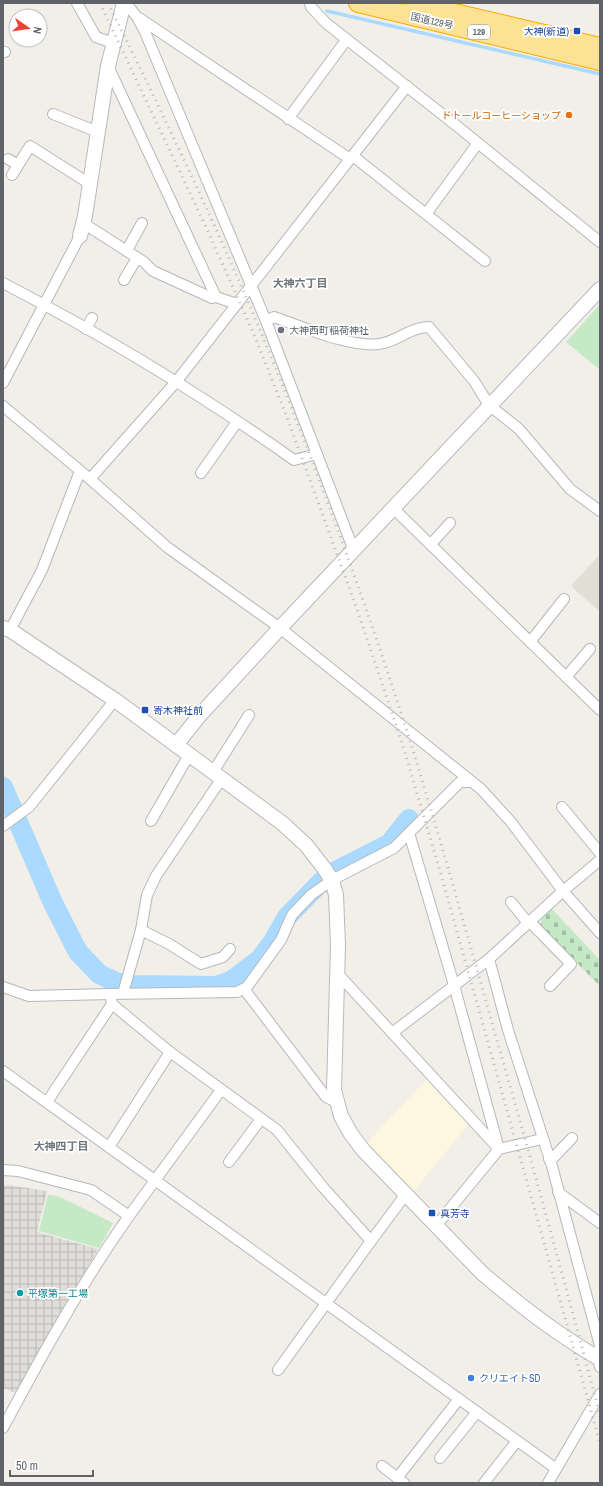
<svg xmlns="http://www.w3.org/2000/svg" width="603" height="1486" font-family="'Archivo Narrow','Noto Sans JP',sans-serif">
	<defs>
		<pattern id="industrial-grid" width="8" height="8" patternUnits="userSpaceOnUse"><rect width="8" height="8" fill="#e0deda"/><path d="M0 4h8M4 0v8" fill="none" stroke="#b9b8b5"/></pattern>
		<pattern id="cemetery-stones" width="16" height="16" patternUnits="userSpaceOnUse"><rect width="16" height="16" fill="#c5e8c5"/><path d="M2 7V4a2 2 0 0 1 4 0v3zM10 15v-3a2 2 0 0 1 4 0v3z" fill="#a3c0a4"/></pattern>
	</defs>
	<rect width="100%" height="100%" fill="#f1efe8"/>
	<path fill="#fef7e0" d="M429,1077L471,1121L412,1193L366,1144Z"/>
	<path fill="url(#industrial-grid)" d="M8,1185L47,1191L37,1232L98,1249L16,1393L3,1388V1186Z"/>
	<path fill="#e1ded6" d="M600,554V612L571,586Z"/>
	<g fill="#c5e8c5">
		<path d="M600,304V370L566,342Z"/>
		<path d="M48,1195L58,1196L113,1223L99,1248L39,1231Z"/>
	</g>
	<path fill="url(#cemetery-stones)" d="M551,908L600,960V986L540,926L543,915Z"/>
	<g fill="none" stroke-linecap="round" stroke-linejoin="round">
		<path stroke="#aadaff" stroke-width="3.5" d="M327,11L600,74"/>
		<g stroke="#aadaff" stroke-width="20">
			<path d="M3,787L53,903L78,952L99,974L116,982L132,985L216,986L231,981L260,959L272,943L287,917L322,881"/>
			<path d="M336,871L389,844L409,819"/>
		</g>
		<defs>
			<g id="street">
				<path d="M77,3L96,37L113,43"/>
				<path d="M126,3L137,17L145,32L266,321L354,551"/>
				<path d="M310,3L311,7L326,23L452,122L600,242"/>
				<path d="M139,18L350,159"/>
				<path d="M3,52H5"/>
				<path d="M108,66L216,297"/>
				<path d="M53,114L98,132"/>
				<path d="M288,119L347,39"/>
				<path d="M353,156L485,261"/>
				<path d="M8,159L18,165"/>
				<path d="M12,175L30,146L90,184"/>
				<path d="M426,214L478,143"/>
				<path d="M83,223L144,262L153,271L212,298L216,297L237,304"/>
				<path d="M127,250L142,223"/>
				<path d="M124,280L137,258"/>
				<path d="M3,283C103,335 202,395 294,460L317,454"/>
				<path d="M266,321L274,317C300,326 358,351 384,343C400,339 412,327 429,327L474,381L489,405L519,429L570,489L600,511"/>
				<path d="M86,329L92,318"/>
				<path d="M3,383L80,236"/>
				<path d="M3,406L90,479L167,547L280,628L481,789L511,822L563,891L600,933"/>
				<path d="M201,473L237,422"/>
				<path d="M90,479L176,382L407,86"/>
				<path d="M394,509L600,710"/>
				<path d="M431,544L450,523"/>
				<path d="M10,630L42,570L80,471"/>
				<path d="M530,642L564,599"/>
				<path d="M566,677L590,649"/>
				<path d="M213,772L249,715"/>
				<path d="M562,807L600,853"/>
				<path d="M151,821L189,755"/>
				<path d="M3,826L29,807L115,700"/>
				<path d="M409,833L454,985L499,1149"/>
				<path d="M511,902L528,923"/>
				<path d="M529,921L571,964L550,986"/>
				<path d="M141,930L169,944L201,964L223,957L230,949"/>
				<path d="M489,959L508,1030L552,1166L600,1346L598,1358L600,1367"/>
				<path d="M337,973L498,1148"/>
				<path d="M3,987L29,996L110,994"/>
				<path d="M244,989L326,1097L336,1102"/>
				<path d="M123,993L141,930L147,895L156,876L222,778"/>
				<path d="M392,1033L489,959L563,891L600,860"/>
				<path d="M3,1071L555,1468"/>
				<path d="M47,1102L112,1004"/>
				<path d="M109,1147L170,1052"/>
				<path d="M549,1159L553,1158L572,1138"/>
				<path d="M229,1162L261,1119"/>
				<path d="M3,1170L18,1171L91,1190L129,1216L221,1090"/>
				<path d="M558,1192L600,1223"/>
				<path d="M406,1194L371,1241L322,1186L277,1130L170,1052L112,1004L110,994L237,992L247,987L281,940L292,915L311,895L332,880L394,848L460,782H470"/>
				<path d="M436,1226L499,1149L542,1139"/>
				<path d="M278,1370L371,1241"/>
				<path d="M3,1428C42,1355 81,1284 129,1216"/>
				<path d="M440,1458L477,1412"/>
				<path d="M382,1466L404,1483"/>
				<path d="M397,1478L459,1399"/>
				<path d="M484,1483L517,1441"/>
				<path d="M548,1483L600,1394"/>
			</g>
			<g id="secondary">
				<path d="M80,236L85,216L108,66L124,3"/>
				<path d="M3,628L10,630L115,700L282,823L306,845L324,868L332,880L336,895L338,945L334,1090L341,1116L351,1134L363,1150L482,1273C518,1304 558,1335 600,1359"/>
				<path d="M176,745L200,715L280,628L600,289"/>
			</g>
			<g id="highway">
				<path d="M358,3L600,61"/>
				<path d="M412,3L600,47"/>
			</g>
		</defs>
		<use href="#street" stroke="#b5b8bc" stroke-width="12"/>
		<use href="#secondary" stroke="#b6babf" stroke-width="16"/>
		<use href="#highway" stroke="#f9ab00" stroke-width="20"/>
		<use href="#street" stroke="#fff" stroke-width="10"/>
		<use href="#secondary" stroke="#fff" stroke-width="14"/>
		<use href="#highway" stroke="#fde293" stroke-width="18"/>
		<g stroke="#b6b7b8" stroke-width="3" stroke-dasharray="1 5" stroke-linecap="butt">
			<path d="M100,3L205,225L253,332L288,420L357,609L402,743L440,871L600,1443"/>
			<path d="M108,3C176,140 242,279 297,422C338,527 376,634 410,741C440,837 467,934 494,1030C531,1158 566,1287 600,1415"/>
		</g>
	</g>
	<g fill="#1a4fb4" stroke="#fff" stroke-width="1.5">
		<rect x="573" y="27" width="8" height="8" rx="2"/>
		<rect x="141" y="706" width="8" height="8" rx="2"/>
		<rect x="428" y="1209" width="8" height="8" rx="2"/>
	</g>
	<circle fill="#e8710a" stroke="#fff" stroke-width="1.5" cx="569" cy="115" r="4"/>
	<circle fill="#6b7280" stroke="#fff" stroke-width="1.5" cx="281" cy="330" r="4"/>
	<circle fill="#0f9aa8" stroke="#fff" stroke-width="1.5" cx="20" cy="1293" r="4"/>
	<circle fill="#3f7fe0" stroke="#fff" stroke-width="1.5" cx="471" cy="1378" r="4"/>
	<g text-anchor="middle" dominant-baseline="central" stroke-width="3.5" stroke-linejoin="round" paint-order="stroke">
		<rect fill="#fff" stroke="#8f9295" stroke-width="1" x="468" y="25" width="22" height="14" rx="3"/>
		<g font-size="9" font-weight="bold" fill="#5f6368">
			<text x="479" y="32">129</text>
		</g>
		<g font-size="10" fill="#5f6368" stroke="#fff">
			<text transform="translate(432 21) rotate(13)">国道129号</text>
		</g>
		<g font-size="10" fill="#164399" stroke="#fff" text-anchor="start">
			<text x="569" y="31" text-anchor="end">大神(新道)</text>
			<text x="153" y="710">寄木神社前</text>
			<text x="440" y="1213">真芳寺</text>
		</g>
		<g font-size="10" fill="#c56008" stroke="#fff" text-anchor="end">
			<text x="561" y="115">ドトールコーヒーショップ</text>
		</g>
		<g font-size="10" fill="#5b616d" stroke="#fff" text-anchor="start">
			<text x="289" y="330">大神西町稲荷神社</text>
		</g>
		<g font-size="10" fill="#0d838f" stroke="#fff" text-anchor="start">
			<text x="28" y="1293">平塚第一工場</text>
		</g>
		<g font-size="10" fill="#366cbe" stroke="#fff" text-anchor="start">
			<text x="479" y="1378">クリエイトSD</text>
		</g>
		<g font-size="11" font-weight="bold" fill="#70757a" stroke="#fff">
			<text x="300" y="283">大神六丁目</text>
			<text x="61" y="1146">大神四丁目</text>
		</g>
	</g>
	<rect width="603" height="1486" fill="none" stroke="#5f6368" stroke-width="8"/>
	<g transform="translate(28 28) rotate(103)"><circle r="19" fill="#ffffff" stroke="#bfc1c3"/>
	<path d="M0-3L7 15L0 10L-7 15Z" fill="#ea4335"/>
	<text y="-6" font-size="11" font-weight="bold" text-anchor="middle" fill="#5f6368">N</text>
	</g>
	<path d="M10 1470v6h83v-6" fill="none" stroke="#5f6368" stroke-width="2"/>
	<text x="16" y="1470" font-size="12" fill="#5f6368" stroke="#ffffff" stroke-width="3" paint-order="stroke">50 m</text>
</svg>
